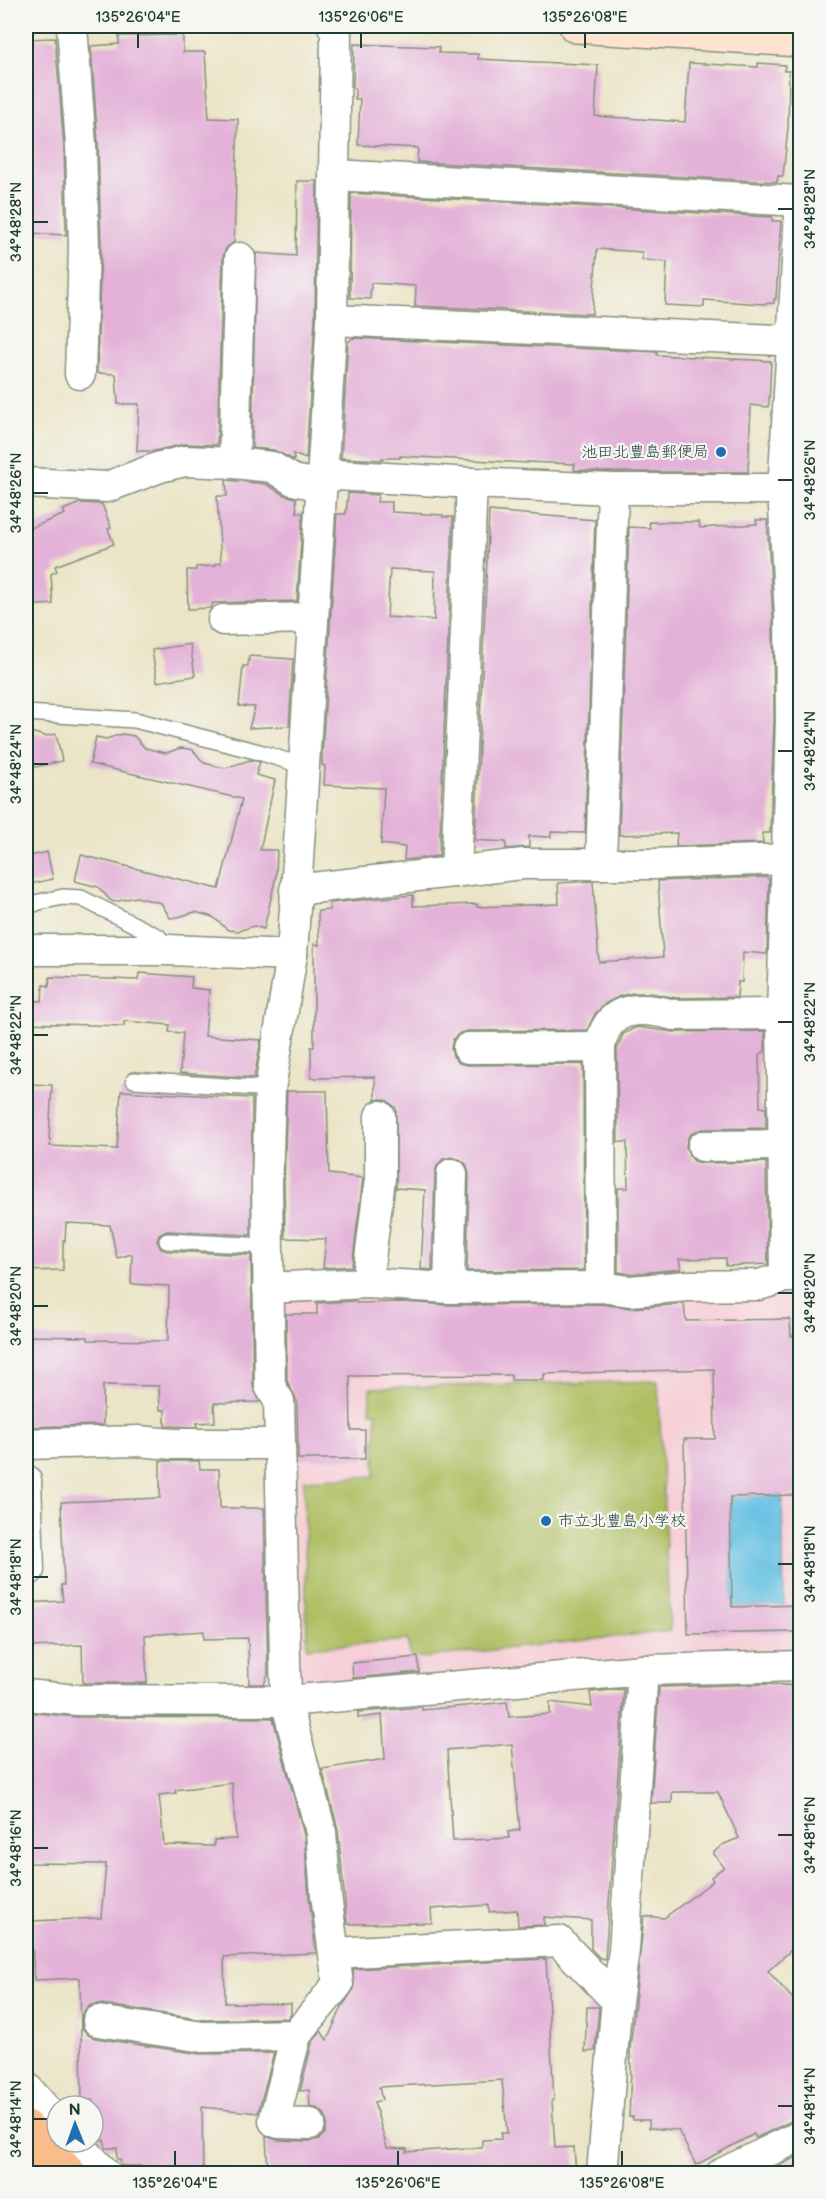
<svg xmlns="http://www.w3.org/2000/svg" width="826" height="2199" font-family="'Balsamiq Sans','Klee One',sans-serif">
	<rect width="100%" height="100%" fill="#f6f6f2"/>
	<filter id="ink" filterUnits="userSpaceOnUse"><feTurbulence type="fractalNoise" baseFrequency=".0167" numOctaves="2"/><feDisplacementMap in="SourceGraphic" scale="12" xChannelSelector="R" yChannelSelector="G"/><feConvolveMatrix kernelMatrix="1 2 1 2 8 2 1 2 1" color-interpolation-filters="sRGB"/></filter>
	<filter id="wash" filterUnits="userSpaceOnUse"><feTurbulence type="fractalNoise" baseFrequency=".008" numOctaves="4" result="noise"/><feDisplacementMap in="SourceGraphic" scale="24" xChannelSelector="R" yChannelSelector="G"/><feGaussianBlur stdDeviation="1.35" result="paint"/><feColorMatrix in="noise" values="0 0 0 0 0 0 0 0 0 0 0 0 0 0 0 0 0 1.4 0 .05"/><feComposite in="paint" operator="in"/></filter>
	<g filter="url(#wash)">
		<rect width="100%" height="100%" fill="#ebe4c6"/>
		<path fill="#f6cfd7" d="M800,1288V1653L309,1690L295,1680L290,1390L280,1381L278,1305L295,1297Z"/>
		<path fill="#aebe61" stroke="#667e4a" stroke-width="1.5" d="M658,1381L670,1631L410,1659L408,1640L307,1648L304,1480L375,1476L376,1412H370V1388Z"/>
		<path fill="#64c0e2" stroke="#427e8b" stroke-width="1.5" d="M782,1495L784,1606L732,1607L730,1497Z"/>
		<g id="blocks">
			<g fill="#e4b2d8" fill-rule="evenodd">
				<path d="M180,35L183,37V52H205L209,118L238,119L234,242L226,248L223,257L217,445L185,444L154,451H137L139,404H118L116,374L97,373L101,246L98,144L91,46L119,44V36Z"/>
				<path d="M55,38L64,146L66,235L29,233V229L26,228V39Z"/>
				<path d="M354,44L439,47V53L478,54V59L598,65L595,116L685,122L689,63L758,67V63L785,65L784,71H789L788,128L783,176H778L777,182L417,162L418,148L358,145L360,99H355V88H353Z"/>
				<path d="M297,181H317L315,319L306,459L293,454L294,460L274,450L252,448L256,253L296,256Z"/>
				<path d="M351,193L772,217V221H781L776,299H774V303L763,304L704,300V307L665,305L667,262L642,260V252L597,249L592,314L415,306L416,286L371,283L370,299L350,298Z"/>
				<path d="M353,338L657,352V355L771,361L769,402L768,407L751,405L748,472H613L574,470L575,464L527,462V463L400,456V458H382V460L341,458L348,342Z"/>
				<path d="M226,480L266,484L284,495L296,498L297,513H303L297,601L213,603L211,608L188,609L187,570H196V567L215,566V564L221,563L217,496H227Z"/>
				<path d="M348,493L378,495L377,502H392V512L443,515V517H453L439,856L404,860L405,847L381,844L384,788L324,785L325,766L322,765V756L337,514H346ZM390,569L435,571L434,620L387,617Z"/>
				<path d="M80,503L102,504L111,528L108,529L114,544L55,566L57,571L51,574L53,604L26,606V530L65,514L63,510Z"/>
				<path d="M489,511L595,520L585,833L551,832V837L529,836V847L506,849V842L475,840Z"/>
				<path d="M756,520H767L773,617L774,720L770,833H762L763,843L676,846L677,833L619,835L629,527L650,528L649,522H699L700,528L757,524Z"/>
				<path d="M190,644L195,676L157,682L152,650Z"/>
				<path d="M249,656L293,659L289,726L249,728L255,707L239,706L243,666H248Z"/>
				<path d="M26,731L45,736L56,734L62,761L26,769Z"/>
				<path d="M122,734L134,736L145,748L166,753L181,748L189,749L193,750L204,763L225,768L250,760L256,761L260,762L256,775L275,780L260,850H277L276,876L264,929L254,926L238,931L228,930L213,917L195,912L178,917L170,918L161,903L136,897L114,902L110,900L98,887L75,881L81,855L219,889L242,799L90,764L96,737L106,739Z"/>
				<path d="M47,852L53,879L26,885V857Z"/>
				<path d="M766,877L769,879L767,954L743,952L742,982H738L737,997L676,998L651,993H634L620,996L606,1003L595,1014L587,1030L468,1031L460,1033L453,1039L451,1048L453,1056L459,1063L468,1065L583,1064L584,1270L467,1271L469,1174L467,1165L461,1160L452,1157L443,1159L437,1166L435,1173L432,1270L421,1269L425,1190L396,1188V1108L388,1101L381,1099L375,1100V1077L311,1078V1047H314V944L319,945L318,911L330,910L329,903L413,895V906L477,904V907L559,904L558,883L593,881L599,962L663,957L658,881Z"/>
				<path d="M139,973L192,977L191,988L209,990L205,1036L261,1040L254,1078L180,1073L183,1033L169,1032L170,1025L124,1021V1026L26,1023V1000L42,1001L43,985L49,986L50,977L138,980Z"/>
				<path d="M638,1027L674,1032L765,1031V1051L759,1055L760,1107L766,1108V1128L702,1129L694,1132L688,1137L686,1146L689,1155L694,1161L703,1163L766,1162L768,1264L726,1266V1258L679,1259L681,1269L630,1274L618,1272V1188H628L627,1142H618L617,1049L623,1034L632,1029Z"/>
				<path d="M26,1084L52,1085L49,1139H50V1146L117,1149L121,1091L252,1098L251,1235L167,1231L159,1235L157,1241L161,1249L167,1251L251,1255L253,1386L260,1402L214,1403L215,1422L197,1423V1427L165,1426V1410H160L159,1386L103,1385V1425L26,1427V1336L88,1337V1340L168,1341L169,1286L131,1284L132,1254L117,1258L110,1225L66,1223L65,1241L63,1240V1270L26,1271Z"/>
				<path d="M287,1091H327L329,1174L363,1178L352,1266L323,1268L326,1239L285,1238L284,1184Z"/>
				<path d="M356,1301V1303L403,1302L449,1305L600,1304L631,1308L684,1304L686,1321L790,1319L791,1336H801V1458H795L796,1495L730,1497L732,1607L801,1605V1632L688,1634L684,1439H715L714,1369L544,1374V1380H511V1375L350,1376L351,1430H365V1459H298L297,1401L287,1381L286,1314H317V1303Z"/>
				<path d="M160,1461H199L200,1469H219L220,1508H264L268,1674L264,1684H249L248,1638L204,1639V1631L145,1635L147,1683H83L82,1645L29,1647L27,1603L63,1601L61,1585H64L61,1502L160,1498Z"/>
				<path d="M418,1657L419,1672L353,1678L352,1663Z"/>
				<path d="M770,1684L798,1686L796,1744L801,1743V1941L768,1971L801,2008V2119L793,2120L756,2138L754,2134L696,2165L678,2130L649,2128V2120H633V2117H629L631,2071L630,2049L644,1916L664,1918L713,1881L711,1877L724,1867L713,1853L722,1845L739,1838L718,1792H672V1803H651L659,1687Z"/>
				<path d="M624,1689L605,1959L600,1958L591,1949V1920L544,1917V1925L518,1926L517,1910L489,1912V1905L431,1909L432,1923L347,1924L338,1830L322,1769L385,1759L382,1715L358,1718V1712L422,1707V1710L507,1702L509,1717L550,1714V1702L592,1707L590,1692ZM512,1744L520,1830L508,1832L509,1838L453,1841L447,1750Z"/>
				<path d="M26,1712L77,1717L273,1718L304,1835L309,1896L316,1953L224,1957L225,2003L291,2004V2014L288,2018L204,2020L100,2004L91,2005L84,2011L81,2018L82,2028L88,2035L95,2038L200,2054L274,2053L258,2113L202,2107L203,2174H145V2166H121L120,2159H117V2148H106L104,2140H98L97,2134H93V2100L82,2101L80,1978L34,1980L31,1921L101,1918L106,1864L26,1863ZM232,1783L236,1839L214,1840V1846L164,1845L159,1795L176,1793L175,1790Z"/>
				<path d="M546,1959L554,2100H552L555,2148L574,2147L576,2174H268L266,2136L278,2140L309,2141L319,2139L325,2133L327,2124L325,2115L319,2109L310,2107L309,2090L300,2091L312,2043L321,2031L327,2040L343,2005L354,1989L353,1969ZM502,2080L507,2133H501V2139L482,2140V2147L406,2152L407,2149L387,2148L374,2102L382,2100L379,2087Z"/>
				<path d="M587,2007H599L595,2051L585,2052Z"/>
				<path d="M801,2155V2174H779L776,2167Z"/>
			</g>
		</g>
	</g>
	<g filter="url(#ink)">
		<use href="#blocks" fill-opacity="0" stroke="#85907d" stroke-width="1.5"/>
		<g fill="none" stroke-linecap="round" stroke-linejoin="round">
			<defs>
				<g id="lane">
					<path d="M26,713L135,720L259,752L303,766"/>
					<path d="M26,907L39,902L63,897L81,898L159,937L167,949"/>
					<path d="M134,1080L270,1089"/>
					<path d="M167,1241L268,1246"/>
				</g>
				<g id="street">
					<path d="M72,26L81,145L84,247L80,374"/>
					<path d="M335,175L800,201"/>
					<path d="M332,320L800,341"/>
					<path d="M234,463L240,258"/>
					<path d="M26,483L107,487L160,467L185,461L234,463L272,467L293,480L308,483L336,475L472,483L613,489H800"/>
					<path d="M223,620L313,618"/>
					<path d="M601,864L613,489"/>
					<path d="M456,872L472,483"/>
					<path d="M295,890L523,864H653L786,859"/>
					<path d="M26,950H168L292,955"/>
					<path d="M468,1048L600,1047"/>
					<path d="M703,1146L783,1145"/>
					<path d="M785,1277L782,1014L791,720L790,616L783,490L800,214"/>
					<path d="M367,1283L380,1179V1116"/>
					<path d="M601,1287L600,1047C607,1005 639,1006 674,1015L782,1014"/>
					<path d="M268,1288L367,1283L449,1288L601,1287L630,1291L688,1286L759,1285L785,1277H800"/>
					<path d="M449,1288L452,1174"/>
					<path d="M26,1444L138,1441L173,1444H280"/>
					<path d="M26,1480L29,1570"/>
					<path d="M26,1695L77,1700L286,1701L643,1670L800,1666"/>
					<path d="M334,1953L559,1941L617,2001"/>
					<path d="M98,2021L203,2037L296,2035"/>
					<path d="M26,2087L57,2122"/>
					<path d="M310,2124L279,2123L274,2121L296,2035L338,1984L326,1895L321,1832L286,1701L279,1401L270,1386L267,1184L270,1089L292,955L322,479L332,320L336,35L333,26"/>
					<path d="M76,2142L106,2174"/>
					<path d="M602,2174L616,2010L624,1950L643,1670"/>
					<path d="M721,2174L800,2136"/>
				</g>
				<path id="secondary" d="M576,26L800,40"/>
				<g id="highway">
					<path d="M26,2127L70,2174"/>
					<path d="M26,2168L31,2174"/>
				</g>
			</defs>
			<use href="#lane" stroke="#85907d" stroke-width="18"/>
			<use href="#street" stroke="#85907d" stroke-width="33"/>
			<use href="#secondary" stroke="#85907d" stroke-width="36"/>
			<use href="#highway" stroke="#85907d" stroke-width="36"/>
			<use href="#lane" stroke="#fff" stroke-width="15"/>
			<use href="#street" stroke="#fff" stroke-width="30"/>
			<use href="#secondary" stroke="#fde4d0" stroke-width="33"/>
			<use href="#highway" stroke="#f9bc8a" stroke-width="33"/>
		</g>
	</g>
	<path fill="none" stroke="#1f3d34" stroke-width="2" d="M138,33V48M361,33V48M585,33V48M778,209H793M33,222H48M778,480H793M33,493H48M778,751H793M33,764H48M778,1022H793M33,1035H48M778,1293H793M33,1306H48M778,1564H793M33,1577H48M778,1835H793M33,1848H48M778,2106H793M33,2119H48M175,2151V2166M398,2151V2166M622,2151V2166"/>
	<g fill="#1f6fb2" stroke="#f6f6f2" stroke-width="2">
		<circle cx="721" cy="452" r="6"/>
		<circle cx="546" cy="1521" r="6"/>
	</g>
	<g text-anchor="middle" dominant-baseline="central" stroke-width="4.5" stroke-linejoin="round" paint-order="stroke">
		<g font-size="16" fill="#1f3d34" stroke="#f6f6f2" text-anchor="end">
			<text x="709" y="452">池田北豊島郵便局</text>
			<text x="558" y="1521" text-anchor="start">市立北豊島小学校</text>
		</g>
	</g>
	<rect width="826" height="2199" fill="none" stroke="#f6f6f2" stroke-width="66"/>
	<g transform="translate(75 2124) rotate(359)"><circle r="28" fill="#f6f6f2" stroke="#a0aca6" stroke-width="1.5"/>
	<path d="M0-4.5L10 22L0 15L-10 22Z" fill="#1f6fb2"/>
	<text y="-9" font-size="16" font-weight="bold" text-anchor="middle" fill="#1f3d34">N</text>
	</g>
	<rect x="33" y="33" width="760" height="2133" fill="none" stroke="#1f3d34" stroke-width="2"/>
	<g font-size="15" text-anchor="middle" fill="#1f3d34">
		<text x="138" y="22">135°26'04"E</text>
		<text x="361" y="22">135°26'06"E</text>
		<text x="585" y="22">135°26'08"E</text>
		<text transform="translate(810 209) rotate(-90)" y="5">34°48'28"N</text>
		<text transform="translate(16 222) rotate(-90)" y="5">34°48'28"N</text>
		<text transform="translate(810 480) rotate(-90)" y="5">34°48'26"N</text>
		<text transform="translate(16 493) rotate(-90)" y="5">34°48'26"N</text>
		<text transform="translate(810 751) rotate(-90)" y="5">34°48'24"N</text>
		<text transform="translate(16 764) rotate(-90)" y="5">34°48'24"N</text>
		<text transform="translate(810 1022) rotate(-90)" y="5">34°48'22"N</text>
		<text transform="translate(16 1035) rotate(-90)" y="5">34°48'22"N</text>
		<text transform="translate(810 1293) rotate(-90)" y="5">34°48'20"N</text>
		<text transform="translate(16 1306) rotate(-90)" y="5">34°48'20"N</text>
		<text transform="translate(810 1564) rotate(-90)" y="5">34°48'18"N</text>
		<text transform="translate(16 1577) rotate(-90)" y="5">34°48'18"N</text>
		<text transform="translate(810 1835) rotate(-90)" y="5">34°48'16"N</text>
		<text transform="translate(16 1848) rotate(-90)" y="5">34°48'16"N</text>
		<text transform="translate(810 2106) rotate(-90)" y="5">34°48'14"N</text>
		<text transform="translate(16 2119) rotate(-90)" y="5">34°48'14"N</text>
		<text x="175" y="2188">135°26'04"E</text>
		<text x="398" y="2188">135°26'06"E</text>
		<text x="622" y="2188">135°26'08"E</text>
	</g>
</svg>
